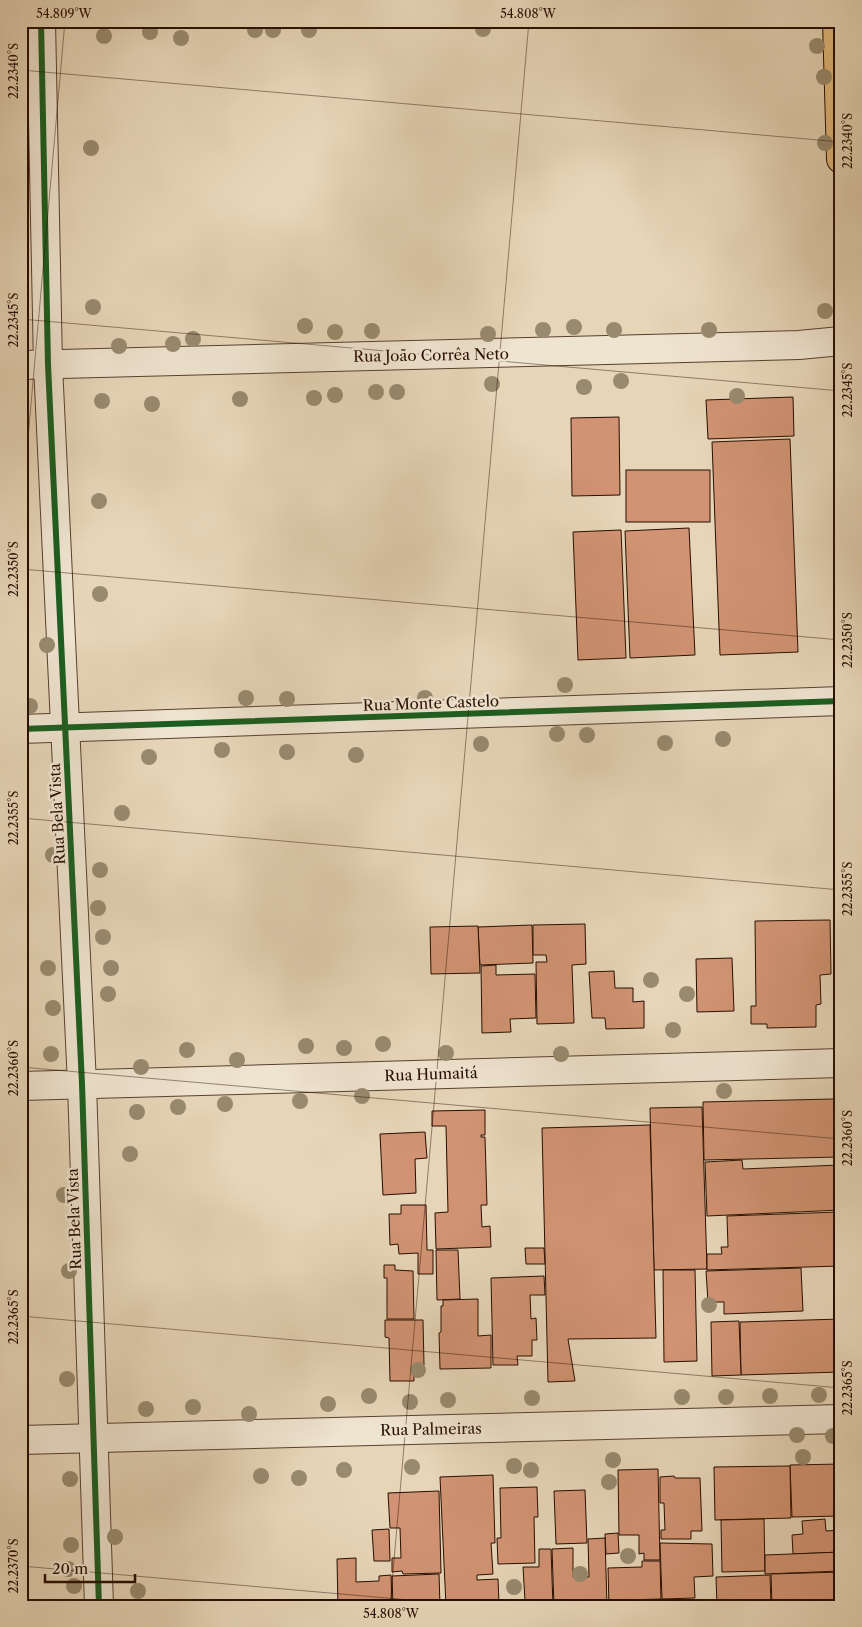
<svg xmlns="http://www.w3.org/2000/svg" width="862" height="1627" font-family="'Libre Caslon Text',serif">
	<rect width="100%" height="100%" fill="#e6d5b7"/>
	<filter id="stains"><feTurbulence type="fractalNoise" baseFrequency=".004" numOctaves="4"/><feColorMatrix values="0 0 0 0 .2 0 0 0 0 .09 0 0 0 0 .02 0 0 0 .5 -.17"/></filter>
	<radialGradient id="worn" r=".72"><stop offset=".6" stop-color="#630" stop-opacity="0"/><stop offset="1" stop-color="#630" stop-opacity=".3"/></radialGradient>
	<g fill="#d19373" stroke="#280e00">
		<path d="M793,397L794,436L708,439L706,400Z"/>
		<path d="M619,417L620,495L572,496L571,418Z"/>
		<path d="M790,439L798,652L720,655L712,442Z"/>
		<rect x="626" y="470" width="84" height="52"/>
		<path d="M689,528L695,655L630,658L625,531Z"/>
		<path d="M621,530L626,658L578,660L573,532Z"/>
		<path d="M830,920L831,974L820,975L821,1004L816,1005V1027L767,1028V1024H751V1006H756L755,921Z"/>
		<path d="M585,924L586,964L572,965L574,1023L537,1024L536,962H547L546,955H533V925Z"/>
		<path d="M532,925L533,963L480,965L478,927Z"/>
		<path d="M478,926L480,973L431,974L430,927Z"/>
		<path d="M732,958L734,1011L697,1012L696,959Z"/>
		<path d="M496,965V975L535,974L536,1018L510,1019L511,1032L482,1033L481,966Z"/>
		<path d="M614,971L615,988H633V1002L644,1001V1028L606,1029L605,1018H592L589,972Z"/>
		<path d="M833,1099L841,1107L840,1157L704,1160L703,1102Z"/>
		<path d="M702,1107L707,1269L654,1270L650,1108Z"/>
		<path d="M485,1110V1135H481V1137H485L487,1205H481L482,1227L490,1226L491,1247L436,1249L435,1213L448,1212L446,1126H432V1111Z"/>
		<path d="M650,1125L656,1338L568,1339L575,1381L548,1382L542,1128Z"/>
		<path d="M425,1132L427,1158L415,1159L416,1193L383,1195L380,1134Z"/>
		<path d="M742,1160L743,1169L840,1165L841,1210L707,1216L705,1162Z"/>
		<path d="M401,1205H426L427,1250H433V1274H418V1253L399,1254L398,1244L390,1245L389,1214H401Z"/>
		<path d="M839,1212L840,1266L707,1270V1254H722L721,1247H728L727,1216Z"/>
		<path d="M525,1248H544L545,1264H526Z"/>
		<path d="M436,1250H458L460,1299L437,1300Z"/>
		<path d="M384,1265H395V1270L413,1271L414,1319H387V1278H384Z"/>
		<path d="M801,1268L803,1311L724,1314V1302H708L706,1271Z"/>
		<path d="M663,1270H695L697,1361L664,1362Z"/>
		<path d="M544,1276L545,1295H530L531,1319L536,1318L537,1340H532V1356H517L518,1365H493L491,1278Z"/>
		<path d="M478,1299V1336L491,1335V1368L440,1369L439,1333L441,1332V1306H443V1300Z"/>
		<path d="M841,1319V1372L741,1375L740,1322Z"/>
		<path d="M385,1320H423L424,1365H414V1381H390L389,1338L385,1337Z"/>
		<path d="M739,1321L741,1375L712,1376L711,1322Z"/>
		<path d="M841,1464V1516L792,1517L790,1465Z"/>
		<path d="M790,1466L791,1518L715,1520L714,1467Z"/>
		<path d="M658,1469L660,1560H644V1553L639,1554V1535H619L618,1470Z"/>
		<path d="M493,1475L495,1543H491L493,1574L477,1575V1580L498,1579L499,1604L446,1606L440,1477Z"/>
		<path d="M674,1476L675,1478H700L702,1531H691V1539H661V1530H665L664,1503H660V1477Z"/>
		<path d="M537,1487L538,1517H534L535,1563L498,1564L497,1538H501L500,1488Z"/>
		<path d="M585,1490L587,1543L556,1544L554,1491Z"/>
		<path d="M439,1491L441,1573L403,1574L402,1571L392,1572V1558H401L400,1528H390L388,1493Z"/>
		<path d="M764,1519L765,1571L722,1572L721,1520Z"/>
		<path d="M825,1519L826,1531L841,1530V1552L793,1554L792,1535L803,1534L802,1521Z"/>
		<path d="M389,1529L390,1561H374L372,1530Z"/>
		<path d="M618,1533L619,1553L606,1554L605,1534Z"/>
		<path d="M605,1538L607,1605L554,1606L552,1549L573,1548V1577H589L588,1539Z"/>
		<path d="M660,1543L712,1544L713,1576L694,1577L695,1598L662,1599Z"/>
		<path d="M539,1549H551L553,1606H530V1601H525L523,1567H539Z"/>
		<path d="M841,1552V1571L765,1574V1555Z"/>
		<path d="M356,1558V1582L379,1581V1576L391,1575L392,1606H338L337,1559Z"/>
		<path d="M642,1561H660L661,1599L624,1600V1606H609L608,1568L642,1567Z"/>
		<path d="M841,1572V1606H772L771,1574Z"/>
		<path d="M439,1574L440,1606H393L392,1576Z"/>
		<path d="M770,1575L771,1606H717L716,1577Z"/>
		<path d="M716,1601V1606H660V1602Z"/>
	</g>
	<g fill="none" stroke-linecap="round" stroke-linejoin="round">
		<defs>
			<g id="minor">
				<path d="M41,21L48,365L82,1084L99,1606"/>
				<path d="M21,365L799,345L841,341"/>
				<path d="M21,729L841,701"/>
				<path d="M21,1086L841,1063"/>
				<path d="M21,1440L841,1419"/>
			</g>
			<path id="major" d="M837,21L841,159"/>
		</defs>
		<use href="#minor" stroke="#58402e" stroke-width="30"/>
		<use href="#major" stroke="#280e00" stroke-width="30"/>
		<use href="#minor" stroke="#efe4d0" stroke-width="28"/>
		<use href="#major" stroke="#e3ba7c" stroke-width="28"/>
		<defs>
			<g id="cycleway">
				<path d="M41,21L48,365L82,1084L99,1606"/>
				<path d="M21,729L841,701"/>
			</g>
		</defs>
		<use href="#cycleway" stroke="#efe4d0" stroke-width="9"/>
		<use href="#cycleway" stroke="#1b5e20" stroke-width="6"/>
	</g>
	<g fill="#988a6e">
		<circle cx="483" cy="29" r="8"/>
		<circle cx="255" cy="30" r="8"/>
		<circle cx="273" cy="30" r="8"/>
		<circle cx="309" cy="30" r="8"/>
		<circle cx="150" cy="32" r="8"/>
		<circle cx="104" cy="36" r="8"/>
		<circle cx="181" cy="38" r="8"/>
		<circle cx="817" cy="46" r="8"/>
		<circle cx="824" cy="77" r="8"/>
		<circle cx="825" cy="143" r="8"/>
		<circle cx="91" cy="148" r="8"/>
		<circle cx="93" cy="307" r="8"/>
		<circle cx="825" cy="311" r="8"/>
		<circle cx="305" cy="326" r="8"/>
		<circle cx="574" cy="327" r="8"/>
		<circle cx="543" cy="330" r="8"/>
		<circle cx="614" cy="330" r="8"/>
		<circle cx="709" cy="330" r="8"/>
		<circle cx="372" cy="331" r="8"/>
		<circle cx="335" cy="332" r="8"/>
		<circle cx="488" cy="334" r="8"/>
		<circle cx="193" cy="339" r="8"/>
		<circle cx="173" cy="344" r="8"/>
		<circle cx="119" cy="346" r="8"/>
		<circle cx="621" cy="381" r="8"/>
		<circle cx="492" cy="384" r="8"/>
		<circle cx="584" cy="387" r="8"/>
		<circle cx="376" cy="392" r="8"/>
		<circle cx="397" cy="392" r="8"/>
		<circle cx="335" cy="395" r="8"/>
		<circle cx="737" cy="396" r="8"/>
		<circle cx="314" cy="398" r="8"/>
		<circle cx="240" cy="399" r="8"/>
		<circle cx="102" cy="401" r="8"/>
		<circle cx="152" cy="404" r="8"/>
		<circle cx="99" cy="501" r="8"/>
		<circle cx="100" cy="594" r="8"/>
		<circle cx="47" cy="645" r="8"/>
		<circle cx="565" cy="685" r="8"/>
		<circle cx="246" cy="698" r="8"/>
		<circle cx="425" cy="698" r="8"/>
		<circle cx="287" cy="699" r="8"/>
		<circle cx="30" cy="706" r="8"/>
		<circle cx="557" cy="734" r="8"/>
		<circle cx="587" cy="735" r="8"/>
		<circle cx="723" cy="739" r="8"/>
		<circle cx="665" cy="743" r="8"/>
		<circle cx="481" cy="744" r="8"/>
		<circle cx="222" cy="750" r="8"/>
		<circle cx="287" cy="752" r="8"/>
		<circle cx="356" cy="755" r="8"/>
		<circle cx="149" cy="757" r="8"/>
		<circle cx="122" cy="813" r="8"/>
		<circle cx="53" cy="855" r="8"/>
		<circle cx="100" cy="870" r="8"/>
		<circle cx="98" cy="908" r="8"/>
		<circle cx="103" cy="937" r="8"/>
		<circle cx="48" cy="968" r="8"/>
		<circle cx="111" cy="968" r="8"/>
		<circle cx="651" cy="980" r="8"/>
		<circle cx="108" cy="994" r="8"/>
		<circle cx="687" cy="994" r="8"/>
		<circle cx="53" cy="1008" r="8"/>
		<circle cx="673" cy="1030" r="8"/>
		<circle cx="383" cy="1044" r="8"/>
		<circle cx="306" cy="1046" r="8"/>
		<circle cx="344" cy="1048" r="8"/>
		<circle cx="187" cy="1050" r="8"/>
		<circle cx="446" cy="1053" r="8"/>
		<circle cx="51" cy="1054" r="8"/>
		<circle cx="561" cy="1054" r="8"/>
		<circle cx="237" cy="1060" r="8"/>
		<circle cx="141" cy="1067" r="8"/>
		<circle cx="724" cy="1091" r="8"/>
		<circle cx="362" cy="1096" r="8"/>
		<circle cx="300" cy="1101" r="8"/>
		<circle cx="225" cy="1104" r="8"/>
		<circle cx="178" cy="1107" r="8"/>
		<circle cx="137" cy="1112" r="8"/>
		<circle cx="130" cy="1154" r="8"/>
		<circle cx="64" cy="1195" r="8"/>
		<circle cx="69" cy="1271" r="8"/>
		<circle cx="709" cy="1305" r="8"/>
		<circle cx="418" cy="1370" r="8"/>
		<circle cx="67" cy="1379" r="8"/>
		<circle cx="819" cy="1395" r="8"/>
		<circle cx="369" cy="1396" r="8"/>
		<circle cx="770" cy="1396" r="8"/>
		<circle cx="682" cy="1397" r="8"/>
		<circle cx="726" cy="1397" r="8"/>
		<circle cx="532" cy="1398" r="8"/>
		<circle cx="448" cy="1400" r="8"/>
		<circle cx="410" cy="1402" r="8"/>
		<circle cx="328" cy="1404" r="8"/>
		<circle cx="193" cy="1407" r="8"/>
		<circle cx="146" cy="1409" r="8"/>
		<circle cx="249" cy="1414" r="8"/>
		<circle cx="797" cy="1435" r="8"/>
		<circle cx="833" cy="1436" r="8"/>
		<circle cx="803" cy="1457" r="8"/>
		<circle cx="613" cy="1460" r="8"/>
		<circle cx="514" cy="1466" r="8"/>
		<circle cx="412" cy="1467" r="8"/>
		<circle cx="344" cy="1470" r="8"/>
		<circle cx="531" cy="1470" r="8"/>
		<circle cx="261" cy="1476" r="8"/>
		<circle cx="299" cy="1478" r="8"/>
		<circle cx="70" cy="1479" r="8"/>
		<circle cx="609" cy="1482" r="8"/>
		<circle cx="115" cy="1537" r="8"/>
		<circle cx="71" cy="1545" r="8"/>
		<circle cx="628" cy="1556" r="8"/>
		<circle cx="68" cy="1569" r="8"/>
		<circle cx="580" cy="1574" r="8"/>
		<circle cx="74" cy="1586" r="8"/>
		<circle cx="514" cy="1587" r="8"/>
		<circle cx="138" cy="1591" r="8"/>
	</g>
	<path fill="none" stroke="#280e00" stroke-width="1" stroke-opacity="0.45" d="M21,70L841,142M21,319L841,391M21,517L65,21M21,569L841,640M21,818L841,890M21,1067L841,1139M21,1316L841,1388M21,1566L478,1606M390,1606L529,21"/>
	<g text-anchor="middle" dominant-baseline="central" stroke-width="5" stroke-linejoin="round" paint-order="stroke">
		<g font-size="15" fill="#280e00" stroke="#efe4d0">
			<text transform="translate(431 355) rotate(-1)">Rua João Corrêa Neto</text>
			<text transform="translate(431 703) rotate(-2)">Rua Monte Castelo</text>
			<text transform="translate(57 814) rotate(-93)">Rua Bela Vista</text>
			<text transform="translate(431 1074) rotate(-2)">Rua Humaitá</text>
			<text transform="translate(74 1219) rotate(-92)">Rua Bela Vista</text>
			<text transform="translate(431 1429) rotate(-1)">Rua Palmeiras</text>
		</g>
	</g>
	<rect width="862" height="1627" fill="none" stroke="#e6d5b7" stroke-width="55"/>
	<path d="M45 1574v8h90v-8" fill="none" stroke="#280e00" stroke-width="2.5"/>
	<text x="52" y="1574" font-size="15" fill="#280e00" stroke="#efe4d0" stroke-width="4" paint-order="stroke">20 m</text>
	<rect x="28" y="28" width="806" height="1572" fill="none" stroke="#280e00" stroke-width="2"/>
	<g font-size="12" text-anchor="middle" fill="#280e00">
		<text x="64" y="18">54.809°W</text>
		<text x="528" y="18">54.808°W</text>
		<text transform="translate(14 71) rotate(-90)" y="4">22.2340°S</text>
		<text transform="translate(848 141) rotate(-90)" y="4">22.2340°S</text>
		<text transform="translate(14 320) rotate(-90)" y="4">22.2345°S</text>
		<text transform="translate(848 390) rotate(-90)" y="4">22.2345°S</text>
		<text transform="translate(14 569) rotate(-90)" y="4">22.2350°S</text>
		<text transform="translate(848 640) rotate(-90)" y="4">22.2350°S</text>
		<text transform="translate(14 818) rotate(-90)" y="4">22.2355°S</text>
		<text transform="translate(848 889) rotate(-90)" y="4">22.2355°S</text>
		<text transform="translate(14 1068) rotate(-90)" y="4">22.2360°S</text>
		<text transform="translate(848 1138) rotate(-90)" y="4">22.2360°S</text>
		<text transform="translate(14 1317) rotate(-90)" y="4">22.2365°S</text>
		<text transform="translate(848 1388) rotate(-90)" y="4">22.2365°S</text>
		<text transform="translate(14 1566) rotate(-90)" y="4">22.2370°S</text>
		<text x="391" y="1618">54.808°W</text>
	</g>
	<rect width="100%" height="100%" filter="url(#stains)"/>
	<rect width="100%" height="100%" fill="url(#worn)"/>
</svg>
